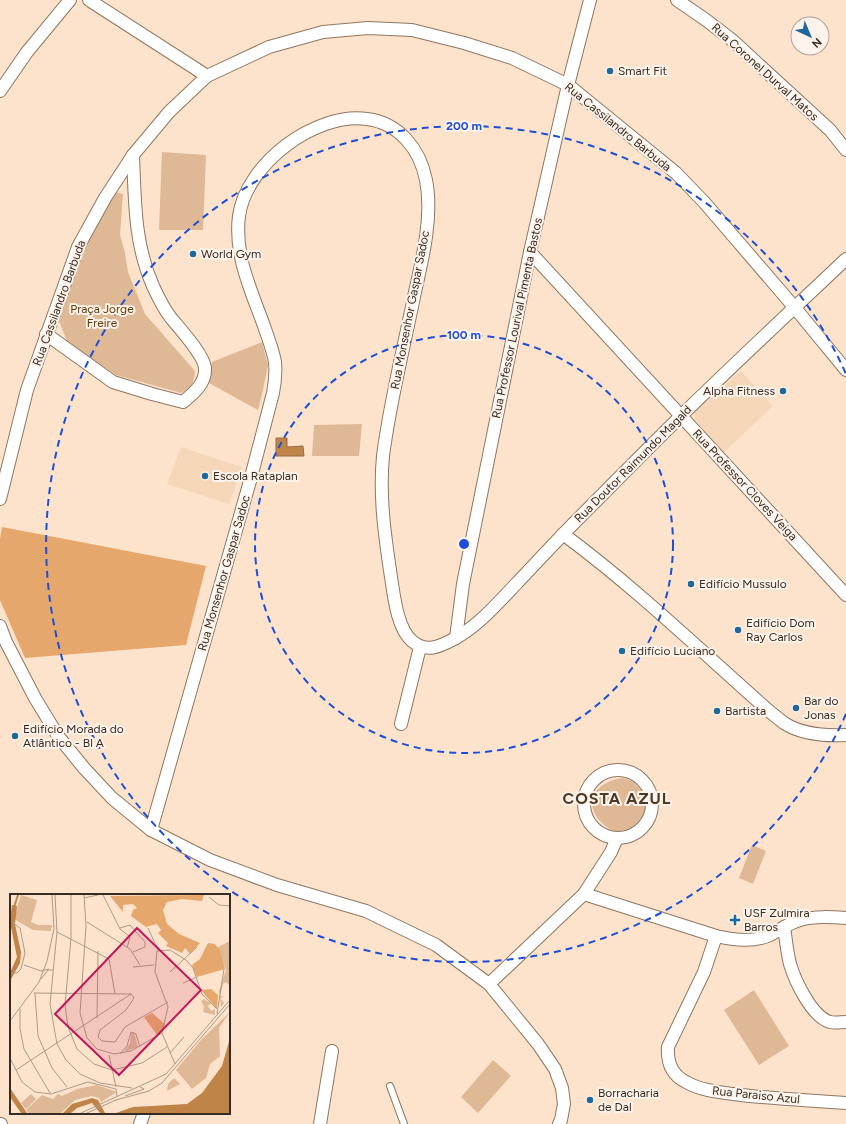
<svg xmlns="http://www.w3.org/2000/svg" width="846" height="1124" font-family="Figtree,sans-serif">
	<rect width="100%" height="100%" fill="#fde3cc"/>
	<g fill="#f6d6b9">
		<path d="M741,371L773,406L723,453L695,420V412Z"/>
		<path d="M181,447L242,467L229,504L167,484Z"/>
	</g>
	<g fill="#dfb895">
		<path d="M162,152L206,155L203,230H159Z"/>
		<path d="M115,192L123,194L120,235L125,253L128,272L137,294L145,314L195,371C194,383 192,388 181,393L116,375L67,341L59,321L64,298L75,269L87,242Z"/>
		<path d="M262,342L268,365L263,390L258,410L209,383L212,362Z"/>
		<path d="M362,424L359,456H312L314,425Z"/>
		<path d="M623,778C626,779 631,780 634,783C646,792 651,808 642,821C638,825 634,827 629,829C625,830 618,832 614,831C608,829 605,826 601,822C581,800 598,781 623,778Z"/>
		<path d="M752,845L766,851L753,884L739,878Z"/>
		<path d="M754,990L789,1046L759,1065L724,1010Z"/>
		<path d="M493,1060L511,1076L478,1113L461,1097Z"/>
	</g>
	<path fill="#e6a76c" d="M2,527L206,566L186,645L25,658L0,600V539Z"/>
	<path fill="#c08449" stroke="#976a3e" d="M276,438H287V447L303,446L304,456H276Z"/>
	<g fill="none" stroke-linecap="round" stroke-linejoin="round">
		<defs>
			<path id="lane" d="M390,1086L404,1124"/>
			<g id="street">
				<path d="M89,0L207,76"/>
				<path d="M677,0L706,20L732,40L830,130L846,150"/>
				<path d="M0,91L27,52L70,0"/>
				<path d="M530,252L846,595"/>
				<path d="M46,334L113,382L152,394L183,402C194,393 206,383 205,368C204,355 180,329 171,318C164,309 158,297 153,286C134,243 135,200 133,155"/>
				<path d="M0,499L27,390L78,247L105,198L133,155L169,112L207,76L269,47L323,32L368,28L412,30L464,43L512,58L568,85L676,173L704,202L795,308L846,370"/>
				<path d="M563,534C636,588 701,651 769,711C774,715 779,719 784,723C801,734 826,736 846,735"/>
				<path d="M0,626L6,642L35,698L58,736L84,768L112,798L151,830L210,860L277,885L366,911L436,945L489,984L538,1044L555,1069L562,1088L564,1104L561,1120L559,1124"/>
				<path d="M456,638L463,584L530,252L568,85L590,0"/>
				<path d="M401,724L420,647"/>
				<circle cx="618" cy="804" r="34"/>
				<path d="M151,830L250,481L273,393C275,383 276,373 275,362C273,350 268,338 264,326C251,290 234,255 239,216C246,164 315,112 367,119C399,123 420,149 426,180C433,215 423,257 415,292C404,347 390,401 383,456C379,497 385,537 391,577C394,596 397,628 412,641C426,653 439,647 454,639C478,626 497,604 516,584C537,562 557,540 579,518C613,484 646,450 681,416C735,363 791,311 846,259"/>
				<path d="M584,894L716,936C733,940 753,943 770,935C780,930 789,923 800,920C815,916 831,917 846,918"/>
				<path d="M784,927C786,940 787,952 790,964C795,981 812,1017 830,1022C835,1023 841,1022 846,1022"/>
				<path d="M716,936L704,972L668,1047C667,1062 672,1075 686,1082C700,1090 717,1092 733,1094C770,1099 808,1100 846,1103"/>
				<path d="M489,984L584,894L611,852L617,838"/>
				<path d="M0,1124H1"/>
				<path d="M140,1124L144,1113"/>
				<path d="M320,1124L332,1051"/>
			</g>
		</defs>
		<use href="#lane" stroke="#8e7762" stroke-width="8"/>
		<use href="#street" stroke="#8e7762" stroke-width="14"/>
		<use href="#lane" stroke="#fff" stroke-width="6"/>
		<use href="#street" stroke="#fff" stroke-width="12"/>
	</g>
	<g fill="none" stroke="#1d4ed8" stroke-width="2" stroke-dasharray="7 5">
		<circle cx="464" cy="544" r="209"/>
		<path d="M846 714A418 418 0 1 1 846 374"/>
	</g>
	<g fill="#1d699c" stroke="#fef3ea" stroke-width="1.5">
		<circle cx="610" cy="71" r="4"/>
		<circle cx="193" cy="254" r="4"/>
		<circle cx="783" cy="391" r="4"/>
		<circle cx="205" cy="476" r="4"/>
		<circle cx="691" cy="584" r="4"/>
		<circle cx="738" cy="630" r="4"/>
		<circle cx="622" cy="651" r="4"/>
		<circle cx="796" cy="708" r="4"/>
		<circle cx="717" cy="711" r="4"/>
		<circle cx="15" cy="736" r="4"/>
		<path d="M733 914h4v4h4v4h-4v4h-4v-4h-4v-4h4z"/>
		<circle cx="590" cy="1100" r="4"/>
	</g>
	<g text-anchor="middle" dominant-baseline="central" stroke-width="4" stroke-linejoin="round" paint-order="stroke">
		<g font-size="12" fill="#362c23" stroke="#fef3ea" text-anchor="start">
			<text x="618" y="71">Smart Fit</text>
			<text x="201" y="254">World Gym</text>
			<text x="775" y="391" text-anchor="end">Alpha Fitness</text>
			<text x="213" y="476">Escola Rataplan</text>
			<text x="699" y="584">Edifício Mussulo</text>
			<text x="746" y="623">Edifício Dom<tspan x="746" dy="14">Ray Carlos</tspan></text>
			<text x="630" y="651">Edifício Luciano</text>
			<text x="804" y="701">Bar do<tspan x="804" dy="14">Jonas</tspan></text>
			<text x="725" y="711">Bartista</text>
			<text x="23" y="729">Edifício Morada do<tspan x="23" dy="14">Atlântico - Bl A</tspan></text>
			<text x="744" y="913">USF Zulmira<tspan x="744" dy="14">Barros</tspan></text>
			<text x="598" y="1093">Borracharia<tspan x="598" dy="14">de Dal</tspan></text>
		</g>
		<g font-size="12" fill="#362c23" stroke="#fef3ea">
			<text transform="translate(765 72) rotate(42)">Rua Coronel Durval Matos</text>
			<text transform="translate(618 127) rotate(39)">Rua Cassilandro Barbuda</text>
			<text transform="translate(59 303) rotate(-70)">Rua Cassilandro Barbuda</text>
			<text transform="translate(410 310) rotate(-79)">Rua Monsenhor Gaspar Sadoc</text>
			<text transform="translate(517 318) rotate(-78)">Rua Professor Lourival Pimenta Bastos</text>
			<text transform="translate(633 464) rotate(-45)">Rua Doutor Raimundo Magald</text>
			<text transform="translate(745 485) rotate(47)">Rua Professor Cloves Veiga</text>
			<text transform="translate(224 573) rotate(-74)">Rua Monsenhor Gaspar Sadoc</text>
			<text transform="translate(756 1095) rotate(6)">Rua Paraiso Azul</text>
		</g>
		<g font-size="12" fill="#613909" stroke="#fef3ea">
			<text x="102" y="309">Praça Jorge<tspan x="102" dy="14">Freire</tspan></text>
		</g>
		<g font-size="16" font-weight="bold" letter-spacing="1" fill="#4e3926" stroke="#fef3ea">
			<text x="617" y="798">COSTA AZUL</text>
		</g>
	</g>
	<g transform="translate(10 894)">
		<rect width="220" height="220" fill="#fde3cc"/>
		<path d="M11,1L27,6L21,28L28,31H42L41,37L23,36L4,25ZM220,47V92L216,88L213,90L210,102L214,103L210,104L214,109L211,113L209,97L216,76L208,53ZM194,105L201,109L198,112L201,117L205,115V121L193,118L194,113L191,107ZM220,118L209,134L210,162L200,170L196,184L182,195L166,176L191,146ZM124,138L128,153L114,158L120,149L121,139ZM164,184L170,190L157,197L158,190ZM87,191L107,198L91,208L89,204L82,202L65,206L51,219H19L16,216L32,201L43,205L48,200L52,202L67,195ZM21,200L26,205L16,215L11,209Z" fill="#dfb895"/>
		<path d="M194,1L192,7L172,5L157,8L153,16L157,30L169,40L190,49L180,60L175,54L172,59L156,52L158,49L148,39L151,36L147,30L136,33L121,22L123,16L127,14L123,10L113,11V18L100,2ZM198,49L205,50L210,56L215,75L187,83L182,71L190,65ZM201,95L208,101L207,115L191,96ZM142,119L155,130L152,138L147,141L134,123Z" fill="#e6a76c"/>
		<path d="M2,11L7,12L5,30L11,58L10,69L0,87V79L7,63L0,28ZM220,144V219H106L123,213L177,210L192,199L212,172ZM0,194L17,219H11L0,203ZM82,204L88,206L95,219H90L82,209L67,214L61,219H53L62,210Z" fill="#c08449"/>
		<path fill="none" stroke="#c08449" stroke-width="2" d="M4,13L8,1"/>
		<path fill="none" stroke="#ad9a88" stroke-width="1" d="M45,1L47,38L40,110L47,150L56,166L70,180L90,189L122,194M61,1V44L55,111L58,133L67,155L84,170L102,176L132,169L157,153M74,1L76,32L70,119L77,144L87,155L104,160L121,157L152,139M93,1L110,35L120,43L117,54M199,3L209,11L220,12M74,4L88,1M0,26L10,34L15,59L11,75L7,79H0M77,28L120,55L130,71M110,34L120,31L135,48V53L123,58M138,34L148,56M47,38L99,65L105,100M0,42V66M14,71L31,77L39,75M123,73L144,71M160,78L187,53M31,85L38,76H43M173,89L187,83M24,99L121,100M25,99L28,142L42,174L57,193M121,100L124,104L116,116L90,136L88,143L92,147L105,148L115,133L158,108M10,115V135L14,155L40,199M207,120L214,75M87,124L88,57M0,127L29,88L37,67L44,35L42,1M160,159L174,143M110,160L117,152L121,138L126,140L130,153M99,161L106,193M0,164L12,188L25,198L41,200L78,188L106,195L107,202M165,170L152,139L158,113L145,78L147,57L160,56L176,66L183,74L192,100L207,115M6,176L121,100M115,202L134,195L130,193M71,219L156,180L220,106M77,219L106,206L139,197L152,189L220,110"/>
		<path fill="#c2185b" fill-opacity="0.15" stroke="#c2185b" stroke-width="2" d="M127,34L191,96L109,181L45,120Z"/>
		<rect width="220" height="220" fill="none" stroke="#362c23" stroke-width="2"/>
	</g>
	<circle cx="464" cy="544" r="6" fill="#1d4ed8" stroke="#fef3ea" stroke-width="2"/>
	<g font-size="12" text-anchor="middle" font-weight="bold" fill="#1d4ed8" stroke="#fef3ea" stroke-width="4" stroke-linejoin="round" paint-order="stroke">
		<text x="464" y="130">200 m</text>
		<text x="464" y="339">100 m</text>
	</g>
	<g transform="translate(810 36) rotate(136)"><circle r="19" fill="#fef3ea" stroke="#aea39a"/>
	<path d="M0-3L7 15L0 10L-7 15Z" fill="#1d699c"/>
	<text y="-6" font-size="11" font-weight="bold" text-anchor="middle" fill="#362c23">N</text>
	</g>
</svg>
